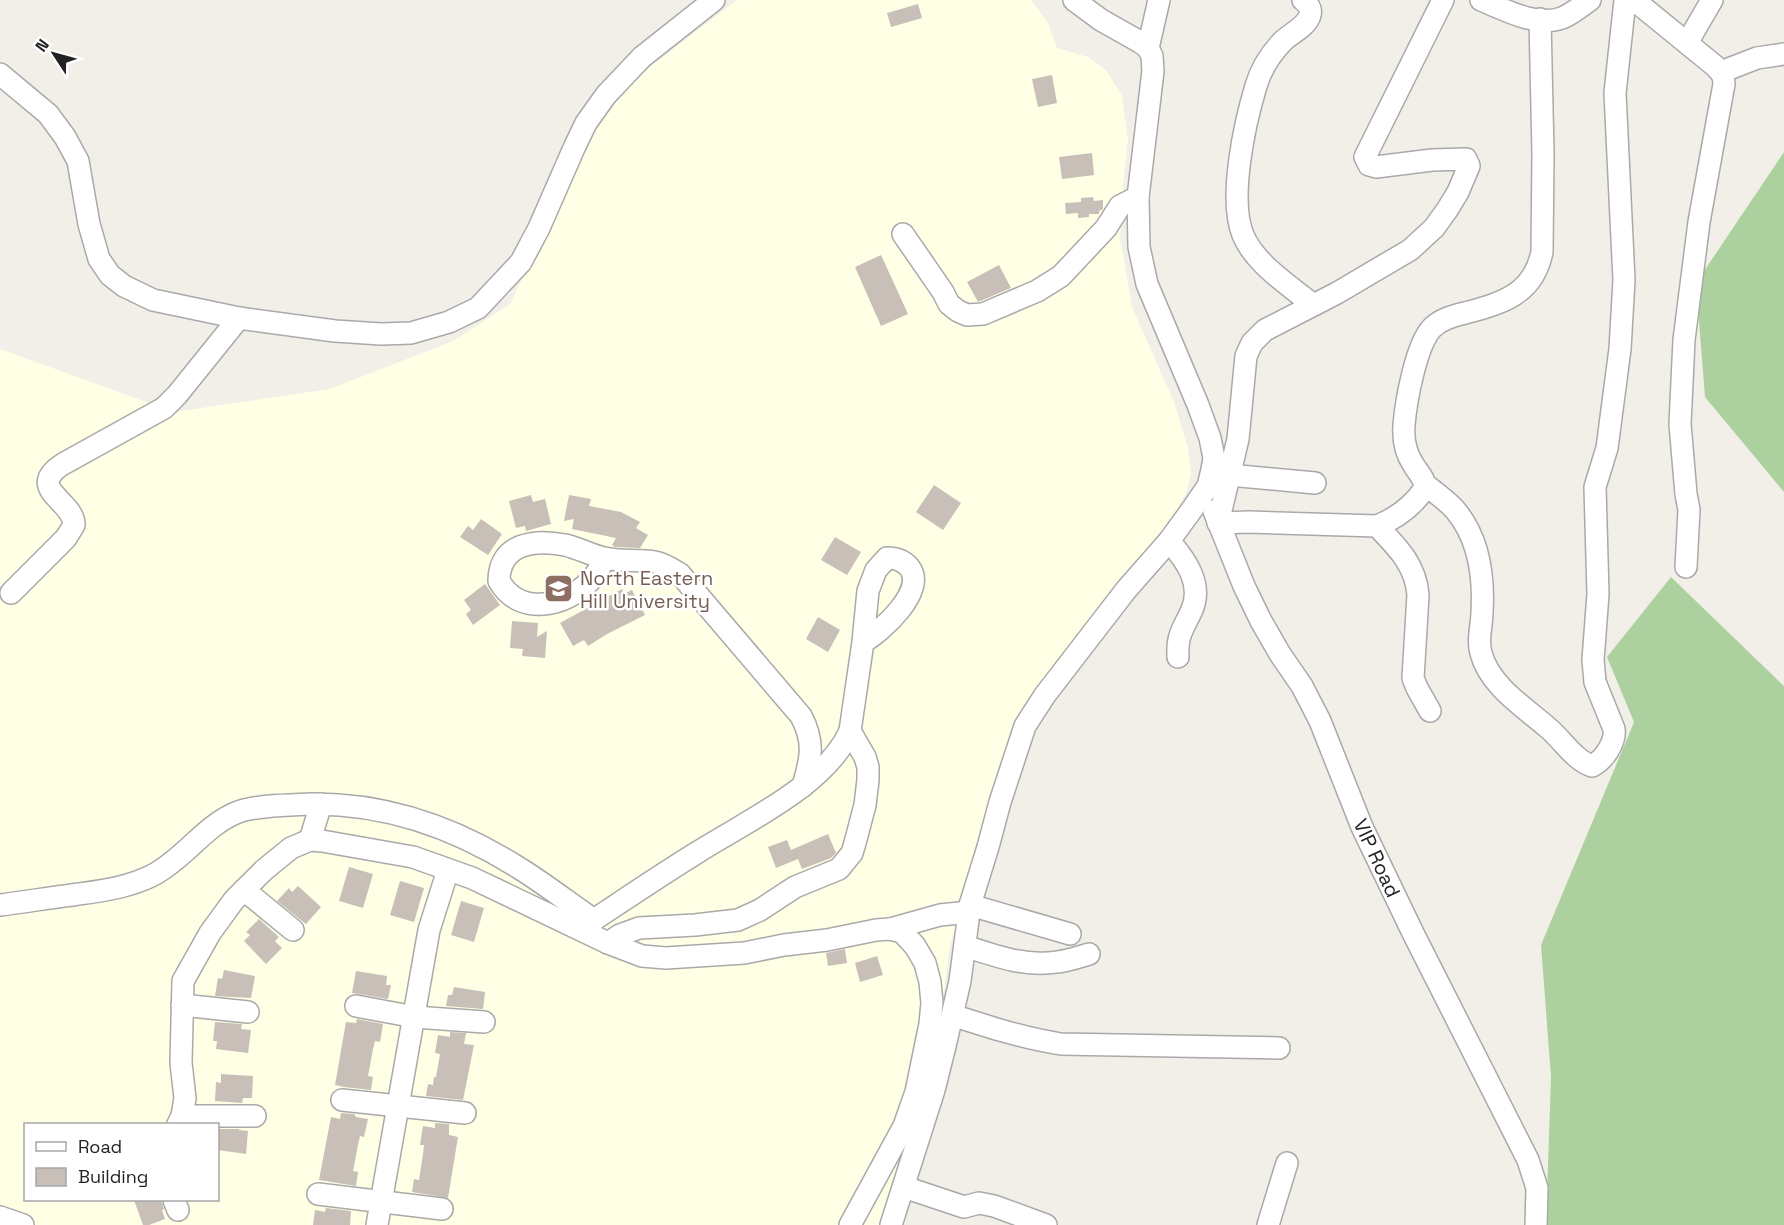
<svg xmlns="http://www.w3.org/2000/svg" width="1784" height="1225" font-family="'Space Grotesk',sans-serif">
	<rect width="100%" height="100%" fill="#f2efe9"/>
	<path fill="#ffffe5" fill-rule="evenodd" d="M737,0H1031L1047,21L1057,48L1088,57L1106,70L1122,96L1128,140L1122,195L1120,238L1132,307L1174,402L1188,448L1191,473L1187,491L1172,519L1016,722L950,946L937,1045L885,1225H0V349L174,412L330,389L453,341L510,304L588,140L633,80ZM26,1124H218V1200H26Z"/>
	<g fill="#add19e">
		<path d="M1784,152V492L1705,397L1696,283Z"/>
		<path d="M1671,577L1784,686V1225H1546L1551,1077L1541,945L1634,722L1607,657Z"/>
	</g>
	<g fill="#c7bfb8">
		<path d="M918,4L922,18L891,27L887,13Z"/>
		<path d="M1052,75L1057,103L1038,107L1032,79Z"/>
		<path d="M1092,153L1094,175L1062,179L1059,157Z"/>
		<path d="M1093,197L1094,201L1103,200V209L1099,211V214H1089V217L1078,218V213L1066,214L1065,203L1081,202V198Z"/>
		<path d="M881,255L908,314L881,326L855,267Z"/>
		<path d="M999,265L1011,288L978,302L967,282Z"/>
		<path d="M934,485L961,503L943,530L916,512Z"/>
		<path d="M531,495L533,502L545,499L551,524L526,531L525,526L516,528L509,501Z"/>
		<path d="M569,495L591,499L589,506L621,512L640,522L636,528L648,535L640,548L615,547L612,545L616,538L572,529L574,519L564,521Z"/>
		<path d="M481,519L502,534L488,555L460,537L468,526L473,530Z"/>
		<path d="M835,537L861,552L847,575L821,560Z"/>
		<path d="M485,584L500,605L473,625L466,614L471,610L464,600Z"/>
		<path d="M622,589L624,594L632,590L645,615L607,634L588,646L584,640L573,646L560,623Z"/>
		<path d="M818,617L840,630L828,652L806,639Z"/>
		<path d="M512,621L538,623L537,637L547,631L545,658L522,656L523,649L510,648Z"/>
		<path d="M828,834L836,853L831,858L802,869L798,859L776,868L768,847L787,840L791,850Z"/>
		<path d="M349,867L373,874L363,908L339,901Z"/>
		<path d="M400,881L424,888L414,922L390,915Z"/>
		<path d="M298,886L321,907L306,924L277,901L289,888L292,892Z"/>
		<path d="M461,901L484,908L474,942L451,935Z"/>
		<path d="M259,919L279,937L275,941L282,948L266,964L244,941L250,935L246,932Z"/>
		<path d="M845,949L847,963L828,966L826,953Z"/>
		<path d="M877,956L883,975L860,982L855,963Z"/>
		<path d="M224,970L255,976L251,998L215,996L218,978L222,979Z"/>
		<path d="M356,971L387,976L386,985H391L388,999L352,993Z"/>
		<path d="M454,987L485,992L483,1009L446,1006L448,995H452Z"/>
		<path d="M357,1019L383,1024L380,1042L375,1041L373,1049L368,1076L373,1077L371,1090L344,1087L335,1085L346,1022L356,1023Z"/>
		<path d="M215,1022L242,1024L241,1029L251,1030L248,1053L216,1049L217,1041H213Z"/>
		<path d="M450,1032L466,1033L464,1044L474,1045L463,1100L426,1096L428,1084L433,1085L434,1077H436L440,1054L435,1053L438,1035L450,1037Z"/>
		<path d="M221,1074L253,1076L252,1098H243L242,1103L215,1101L216,1082L221,1083Z"/>
		<path d="M341,1113L354,1114L356,1117L368,1119L364,1137L360,1136L358,1145L353,1171L358,1172L356,1186L319,1180L331,1117L340,1119Z"/>
		<path d="M435,1123L449,1124V1135L458,1137L448,1198L412,1192L414,1179L419,1180L423,1154L424,1145H420L423,1126L435,1128Z"/>
		<path d="M218,1129H239V1130L248,1131L246,1154L218,1150Z"/>
		<path d="M134,1200H161L164,1209L162,1210L165,1219L149,1225H143Z"/>
		<path d="M326,1208L351,1211L350,1225H313L315,1210L325,1212Z"/>
	</g>
	<g fill="none" stroke-linecap="round" stroke-linejoin="round">
		<defs>
			<g id="minor">
				<path d="M1303,0C1308,4 1312,8 1310,15C1307,26 1292,33 1284,40C1271,53 1261,69 1256,86C1245,122 1228,199 1243,235C1255,264 1289,285 1313,305"/>
				<path d="M1443,0L1365,157L1369,165L1376,167L1432,160L1466,159L1469,166L1458,192L1447,210L1434,228L1410,250L1337,293L1265,330L1252,343L1246,356L1238,439L1218,523L1249,522L1377,526C1397,518 1413,506 1425,488C1425,478 1418,473 1413,464C1405,452 1403,439 1404,425C1406,401 1416,345 1432,328C1441,319 1453,316 1465,313C1502,303 1533,295 1542,252L1543,154L1540,19"/>
				<path d="M1481,0C1505,10 1536,27 1562,18C1572,14 1581,6 1590,0"/>
				<path d="M1634,0L1715,66L1723,75L1724,84L1699,222L1684,340L1680,424L1686,494L1689,510L1686,567"/>
				<path d="M1687,43L1712,0"/>
				<path d="M1148,48L1159,0"/>
				<path d="M1721,72L1757,58L1784,54"/>
				<path d="M0,74L48,114L65,137L78,161L89,224L99,259L110,275L124,286L153,300L239,318L335,331L381,334L411,333L449,322L478,308L521,262L539,228L574,148L586,123L606,95L642,57L714,0"/>
				<path d="M903,234L943,292L949,304L958,311L967,315L983,314L1037,291L1061,276L1106,228L1120,206L1138,197"/>
				<path d="M1229,475L1315,483"/>
				<path d="M1425,484C1435,493 1448,501 1456,511C1479,539 1484,578 1482,612C1482,625 1477,640 1481,653C1489,685 1524,707 1547,727C1562,739 1574,760 1592,766C1604,760 1616,742 1614,729L1595,682L1593,660L1598,594L1595,487L1607,448L1620,349L1624,280L1615,93L1625,0"/>
				<path d="M1214,511L1244,586L1261,621L1280,654L1302,686L1320,721L1362,827L1413,933L1528,1160L1537,1188L1536,1225"/>
				<path d="M1377,526C1397,547 1416,565 1418,595L1413,678L1417,688L1430,711"/>
				<path d="M1169,541C1186,560 1204,585 1191,612C1182,631 1177,635 1178,657"/>
				<path d="M604,558C602,562 600,567 598,571C576,604 522,621 499,581C499,543 535,539 565,545C578,548 591,555 604,558C621,562 639,559 655,562C665,564 672,569 680,574L801,716C815,742 811,759 803,786"/>
				<path d="M11,593L66,538L74,525C75,501 24,489 63,464L164,408L177,395L239,318"/>
				<path d="M310,840L321,804"/>
				<path d="M244,890L293,930"/>
				<path d="M0,905C24,902 48,898 72,895C100,891 129,888 155,874C186,857 205,825 238,812C258,805 289,805 310,804C385,803 456,828 519,868C545,884 569,903 594,920"/>
				<path d="M970,905L1070,934"/>
				<path d="M583,927C621,902 659,876 698,852C747,821 826,785 850,731L863,642L868,591L876,570L887,558C895,558 903,560 909,567C928,590 881,632 863,642"/>
				<path d="M890,929L940,915L969,912"/>
				<path d="M608,943L620,935L639,928L695,925L738,920L760,910L795,887L839,869L852,853L855,843L865,805L868,780V767L865,757L850,731"/>
				<path d="M965,946C995,956 1025,967 1057,962C1068,961 1079,957 1089,954"/>
				<path d="M182,1005L248,1012"/>
				<path d="M356,1006L415,1017L484,1022"/>
				<path d="M952,1015C989,1027 1023,1038 1061,1044L1279,1048"/>
				<path d="M342,1100L465,1113"/>
				<path d="M182,1116H255"/>
				<path d="M178,1124L182,1116L185,1098L181,1063L183,981L210,933L234,900L264,870L291,848L310,840L322,841L413,857L472,878L608,943L642,956L666,958L744,953L784,945L827,940L876,930L890,929L902,932L915,946L925,963L930,982L932,1003L930,1024L916,1092L904,1126L850,1225"/>
				<path d="M904,1187L964,1207L979,1203L994,1206L1046,1225"/>
				<path d="M318,1194L442,1209"/>
				<path d="M174,1200L178,1210"/>
				<path d="M0,1217L23,1225"/>
				<path d="M377,1225L429,930L448,870"/>
				<path d="M891,1225L934,1090L945,1046L960,981L970,905L988,847L1000,802L1025,726L1045,695L1126,590L1169,541L1193,508L1208,486L1212,470L1214,458L1210,438L1198,405L1147,284L1139,247L1138,197L1153,71L1152,56L1148,48L1140,42L1101,20L1074,0"/>
				<path d="M1268,1225L1287,1163"/>
			</g>
		</defs>
		<use href="#minor" stroke="#a9a9a9" stroke-width="24"/>
		<use href="#minor" stroke="#fff" stroke-width="21"/>
	</g>
	<defs>
		<symbol id="university-square" viewBox="-11 -11 22 22"><rect x="-9" y="-9" width="18" height="18" rx="4" fill="#8d6e63" stroke="#fff"/><path d="M0-5L7-2L0 1L-7-2ZM-4 1L0 2.5L4 1V4Q0 6-4 4Z" fill="#fff"/></symbol>
	</defs>
	<g fill-rule="evenodd">
		<use href="#university-square" x="542" y="572" width="33" height="33"/>
	</g>
	<g text-anchor="middle" dominant-baseline="central" stroke-width="5" stroke-linejoin="round" paint-order="stroke">
		<g font-size="20" fill="#785e54" stroke="#fff" text-anchor="start">
			<text x="580" y="578">North Eastern<tspan x="580" dy="23">Hill University</tspan></text>
		</g>
		<g font-size="20" fill="#222" stroke="#fff">
			<text transform="translate(1377 858) rotate(65)">VIP Road</text>
		</g>
	</g>
	<rect x="24" y="1123" width="195" height="78" fill="#ffffff" stroke="#a7a7a7" stroke-width="1.5"/>
	<rect x="36" y="1142" width="30" height="9" fill="#ffffff" stroke="#a7a7a7" stroke-width="1.5"/>
	<text x="78" y="1153" font-size="18" fill="#222222">Road</text>
	<rect x="36" y="1168" width="30" height="18" fill="#c7bfb8" stroke="#a7a7a7" stroke-width="1.5"/>
	<text x="78" y="1183" font-size="18" fill="#222222">Building</text>
	<g transform="translate(54 54) rotate(306)" stroke="#ffffff" stroke-width="4.5" paint-order="stroke">
	<path d="M0-4.5L10 22L0 15L-10 22Z" fill="#222222"/>
	<text y="-9" font-size="16" font-weight="bold" text-anchor="middle" fill="#222222">N</text>
	</g>
</svg>
